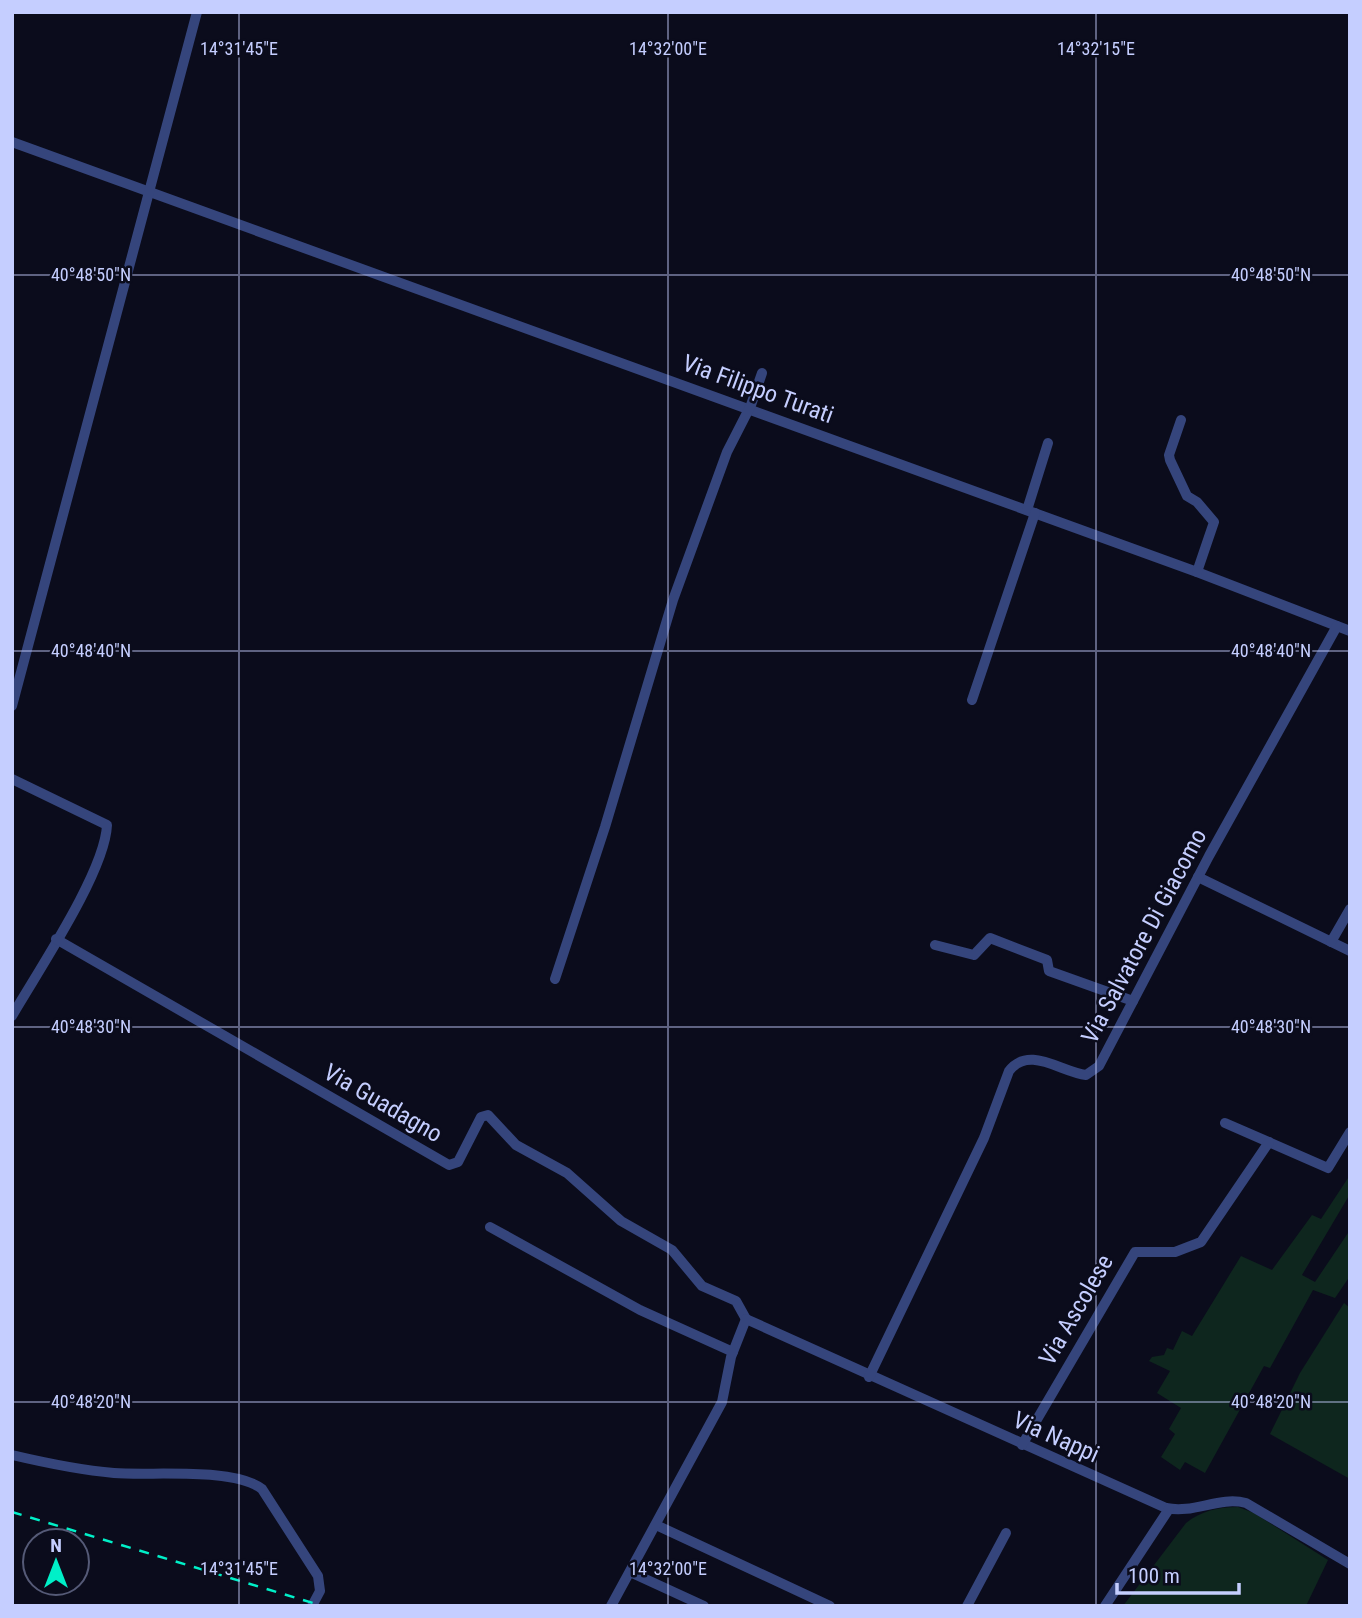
<svg xmlns="http://www.w3.org/2000/svg" width="1362" height="1618" font-family="'Roboto Condensed',sans-serif">
	<rect width="100%" height="100%" fill="#0b0c1c"/>
	<g fill="#0e261e">
		<path d="M1350,1175V1194L1302,1275L1315,1282L1350,1230V1276L1335,1298L1313,1290L1270,1368L1264,1366L1205,1473L1185,1462L1180,1470L1161,1457L1175,1434L1169,1429L1181,1408L1157,1393L1170,1371L1149,1361L1152,1357L1164,1355L1167,1348L1173,1350L1182,1331L1192,1336L1241,1256L1272,1270L1312,1215L1321,1219Z"/>
		<path d="M1344,1303L1350,1308V1479L1270,1434L1300,1373Z"/>
		<path d="M1238,1507L1254,1513L1328,1560L1306,1606H1123L1186,1523C1201,1511 1218,1507 1238,1507Z"/>
	</g>
	<g fill="none" stroke-linecap="round" stroke-linejoin="round">
		<g stroke="#35457c" stroke-width="10">
			<path d="M12,142L1197,572L1350,631"/>
			<path d="M1181,420L1169,455L1170,460L1187,496L1197,502L1214,522L1197,572"/>
			<path d="M1027,510L1048,443"/>
			<path d="M972,700L1035,513"/>
			<path d="M12,706L197,12"/>
			<path d="M12,779L107,825C105,872 38,971 12,1016"/>
			<path d="M1198,877L1350,951"/>
			<path d="M56,939L449,1165L458,1162L481,1117L488,1115L516,1145L567,1173L621,1221L672,1250L702,1286L736,1301L746,1319"/>
			<path d="M1331,942L1350,909"/>
			<path d="M935,945L974,955L990,938L1047,960L1049,971L1133,1001"/>
			<path d="M555,979L605,827L673,600L727,452L751,405L762,373"/>
			<path d="M1225,1123L1328,1168L1350,1132"/>
			<path d="M490,1227L640,1310L733,1352"/>
			<path d="M746,1319L1166,1508C1194,1514 1219,1496 1246,1503L1350,1564"/>
			<path d="M869,1377L984,1138L1009,1071C1029,1045 1061,1072 1086,1075L1099,1066L1209,856L1337,626"/>
			<path d="M1022,1445L1135,1252H1175L1201,1242L1269,1142"/>
			<path d="M12,1455C46,1463 79,1470 114,1473C151,1476 234,1467 262,1489L318,1576L320,1591L312,1606"/>
			<path d="M656,1525L830,1606"/>
			<path d="M630,1572L704,1606"/>
			<path d="M611,1606L722,1402L731,1357L746,1319"/>
			<path d="M967,1606L1006,1533"/>
			<path d="M1105,1606L1169,1509"/>
		</g>
		<path stroke="#00f0c8" stroke-width="2.5" stroke-dasharray="10 9" stroke-linecap="butt" d="M12,1512L323,1606"/>
	</g>
	<path fill="none" stroke="#c5ceff" stroke-width="2" stroke-opacity="0.45" d="M239,12V1606M668,12V1606M1096,12V1606M12,275H1350M12,651H1350M12,1027H1350M12,1402H1350"/>
	<g text-anchor="middle" dominant-baseline="central" stroke-width="5" stroke-linejoin="round" paint-order="stroke">
		<g font-size="24" fill="#c5ceff" stroke="#0b0c1c">
			<text transform="translate(758 389) rotate(20)">Via Filippo Turati</text>
			<text transform="translate(1144 936) rotate(-62)">Via Salvatore Di Giacomo</text>
			<text transform="translate(383 1103) rotate(30)">Via Guadagno</text>
			<text transform="translate(1076 1310) rotate(-60)">Via Ascolese</text>
			<text transform="translate(1056 1437) rotate(24)">Via Nappi</text>
		</g>
	</g>
	<g font-size="18" text-anchor="middle" fill="#c5ceff" stroke="#0b0c1c" stroke-width="5" stroke-linejoin="round" paint-order="stroke">
		<text x="239" y="55">14°31'45"E</text>
		<text x="668" y="55">14°32'00"E</text>
		<text x="1096" y="55">14°32'15"E</text>
		<text x="91" y="281">40°48'50"N</text>
		<text x="1271" y="281">40°48'50"N</text>
		<text x="91" y="657">40°48'40"N</text>
		<text x="1271" y="657">40°48'40"N</text>
		<text x="91" y="1033">40°48'30"N</text>
		<text x="1271" y="1033">40°48'30"N</text>
		<text x="91" y="1408">40°48'20"N</text>
		<text x="1271" y="1408">40°48'20"N</text>
		<text x="239" y="1575">14°31'45"E</text>
		<text x="668" y="1575">14°32'00"E</text>
	</g>
	<rect width="1362" height="1618" fill="none" stroke="#c5ceff" stroke-width="28"/>
	<g transform="translate(56 1562)"><circle r="33" fill="#0b0c1c" stroke="#555a77" stroke-width="2"/>
	<path d="M0-5L12 26L0 18L-12 26Z" fill="#00f0c8"/>
	<text y="-10" font-size="19" font-weight="bold" text-anchor="middle" fill="#c5ceff">N</text>
	</g>
	<path d="M1117 1583v10h122v-10" fill="none" stroke="#c5ceff" stroke-width="3.5"/>
	<text x="1128" y="1583" font-size="21" fill="#c5ceff" stroke="#0b0c1c" stroke-width="5" paint-order="stroke">100 m</text>
</svg>
